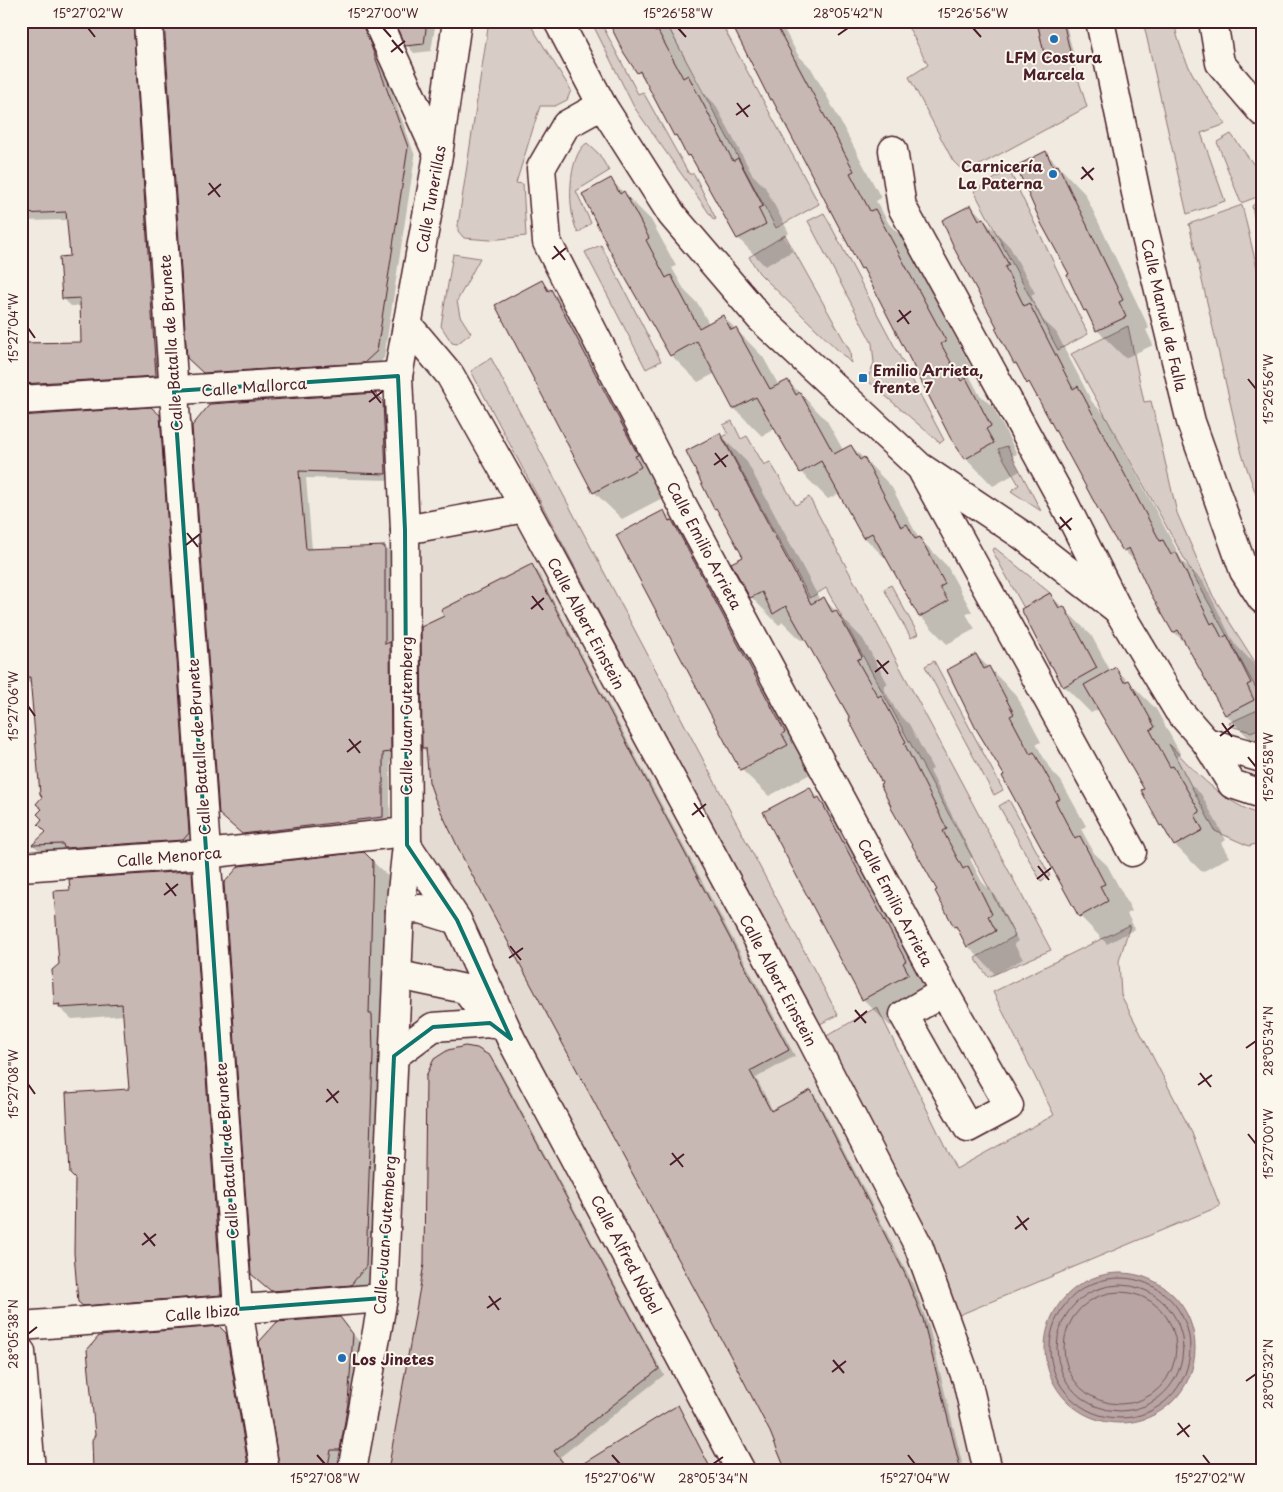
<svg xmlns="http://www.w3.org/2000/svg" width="1283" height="1492" font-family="'Playpen Sans',sans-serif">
	<rect width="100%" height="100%" fill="#f0eae0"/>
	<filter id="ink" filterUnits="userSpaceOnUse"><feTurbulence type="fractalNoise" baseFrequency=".02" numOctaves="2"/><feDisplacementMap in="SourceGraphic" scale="10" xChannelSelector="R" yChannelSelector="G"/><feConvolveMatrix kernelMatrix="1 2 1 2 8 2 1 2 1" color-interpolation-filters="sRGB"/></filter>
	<g filter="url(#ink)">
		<path fill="#e4dbd2" d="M549,518L920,1222L959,1315L1006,1471H364L402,1267V1160L420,833L418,538Z"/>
		<g fill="#d8ccc6" stroke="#917678">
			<path d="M489,21H528L571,90L567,100L555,106H540L516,183L523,184L526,236L490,240L464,238L458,231V225Z"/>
			<path d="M591,21H600L638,94L643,92L689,174H694L716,219L714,220L634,107Z"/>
			<path d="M665,21H720L819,204L776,228Z"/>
			<path d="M900,21H1037L1045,58L1071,56L1087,107L965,173L953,161L909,77L928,65L910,30Z"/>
			<path d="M1143,21H1174C1181,62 1202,92 1226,124L1201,133L1225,201L1187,214Z"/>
			<path d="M1231,134L1260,173L1257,197L1241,203L1217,142Z"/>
			<path d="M587,143L599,154L609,171L576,191L591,223L578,233C567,214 567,155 587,143Z"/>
			<path d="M1009,170L1088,334L1058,350L974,191Z"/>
			<path d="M1259,200L1262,201L1260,245L1252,206Z"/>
			<path d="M1242,205L1262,289V512L1242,454L1189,224Z"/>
			<path d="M824,213L944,440L940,443L867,380L874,363L872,343L808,221Z"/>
			<path d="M785,235L850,351L851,363L759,273L749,257Z"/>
			<path d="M601,245L661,361L646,369L585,252Z"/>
			<path d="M453,254L480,258L457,301L460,316L471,333L457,344L452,343L441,326Z"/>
			<path d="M1128,326L1144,402L1151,401L1177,513L1213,596L1262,673V699L1071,354Z"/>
			<path d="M491,358L838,1015L818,1025L471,371Z"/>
			<path d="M732,421L741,439L747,436L764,465L770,462L796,505L809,497L1051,950L988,977L975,958L1015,936L826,588L810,598L723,437L728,434L723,425Z"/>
			<path d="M1007,446L1041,511L1011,491L1019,485L998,449Z"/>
			<path d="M995,548L1050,593L1024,608L992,550Z"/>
			<path d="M891,585L918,634L911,638L884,589Z"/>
			<path d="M934,661L1003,790L994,795L925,666Z"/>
			<path d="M1262,708V727L1251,732L1231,726L1229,723Z"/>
			<path d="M1169,744C1200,777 1219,799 1262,816V842L1249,846L1215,831Z"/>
			<path d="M1009,800L1050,876L1041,881L999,806Z"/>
			<path d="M1130,925L1119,961L1121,995L1192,1133L1220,1206L959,1315L920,1222L825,1037L877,1007L956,1169L1054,1115L993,992Z"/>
		</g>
		<circle fill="#b8a4a2" stroke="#8c6f72" cx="1120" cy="1348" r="75"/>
		<g fill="#0003">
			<path d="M21,21H142L163,383L21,394V345L82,343L81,306H71L63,298L71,257L68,220L21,221Z"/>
			<path d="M165,21H371L369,28L415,156L384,358L372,370L212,380L197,366Z"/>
			<path d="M396,21H436L431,51L414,53L407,45Z"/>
			<path d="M609,21H666L702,91L715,104L752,174L765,187L789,233L784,236L793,251L765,266L738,238L696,164L675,135L645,79L638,72Z"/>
			<path d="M732,21H786L790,28L785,31L798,55L811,68L823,89L881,198L876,201L889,224L902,237L972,369L967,371L979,394L993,407L1017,454L1012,456L1020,471L993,486L966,458L867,273L862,268L776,104L771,99Z"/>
			<path d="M1038,21H1065L1075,60L1051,62L1047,57Z"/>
			<path d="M1046,153L1085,194L1149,328L1146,330L1153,345L1125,358L1098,331L1085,310L1070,275Z"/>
			<path d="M611,180L651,220L676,266L672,268L685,291L698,304L709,324L723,316L763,357L779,386L788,381L827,421L843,450L851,446L891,486L918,537L947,566L972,612L966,614L975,629L947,644L920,616L889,562L864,537L840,493L828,499L801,472L776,428L762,436L734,408L716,373L698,382L671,355L593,216Z"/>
			<path d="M971,206L1010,247L1035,293L1031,295L1043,320L1056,332L1092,402L1105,415L1183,562L1203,581L1234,643L1254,664L1262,678V738L1253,742L1226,715L1189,647L1174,632L1138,565L1124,550L1035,390L1015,363L999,327Z"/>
			<path d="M542,282L579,318L668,495L622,519L594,492Z"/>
			<path d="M375,394L390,410L393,480L306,478L312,550L385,547L392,554V645L397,650L398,759L390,760V824L250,841L228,821L193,426Z"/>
			<path d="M159,416L169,426L198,843L42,854L34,845L47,832L44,820V797L31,685L24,677L26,635Z"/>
			<path d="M720,435L747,462L820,600L823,598L863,639L888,684L883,687L897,712L909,724L933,769L930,771L973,857L970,859L982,882L995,895L1018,941L1014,944L1023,959L995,974L968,946L955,926L884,784L806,638L801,640L783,622L779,625L751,597L745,557L716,508Z"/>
			<path d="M663,511L691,539L814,772L769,796L741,769Z"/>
			<path d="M532,566L538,572L795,1056L756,1078L773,1111L810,1091L817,1098L912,1282L929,1327L964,1471H787L786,1462L428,753L423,748L446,617Z"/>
			<path d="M1050,595L1091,635L1111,672L1116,669L1156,709L1181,755L1176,757L1191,785L1201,794L1226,840L1221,843L1229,857L1202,872L1175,845L1161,825L1145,789L1099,709L1091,713L1064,686L1051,666Z"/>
			<path d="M976,655L1016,695L1041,742L1036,744L1050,769L1061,781L1086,826L1081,829L1094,853L1107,865L1132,911L1127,914L1135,929L1107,944L1080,916L1006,776Z"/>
			<path d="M810,789L837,816L936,1002L890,1026L863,999Z"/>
			<path d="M372,861L388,876L380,1281L366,1299L286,1305L252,1274Z"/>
			<path d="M191,874L203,885L232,1306L91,1313L79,1302L130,1090L124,1015L72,1019L55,1004Z"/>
			<path d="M489,1057L496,1064L664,1375L560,1457L569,1471H388Z"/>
			<path d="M339,1318L364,1347L341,1471H281Z"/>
			<path d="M219,1328L238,1346L258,1471H95L96,1435Z"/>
		</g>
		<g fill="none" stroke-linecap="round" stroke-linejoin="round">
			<g stroke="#76545b" stroke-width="1">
				<circle cx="1120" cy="1348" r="70"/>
				<circle cx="1120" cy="1348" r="63"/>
				<circle cx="1120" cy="1348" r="56"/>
			</g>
		</g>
		<g fill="#c8b8b3" stroke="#4a1f2b">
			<path d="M24,21H133L156,376L21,384V343L81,342L80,298L62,299L59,257L70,256L66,212L21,214V28L24,27Z"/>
			<path d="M164,21H362L408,147L377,351L364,363L203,373L187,358Z"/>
			<path d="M394,21H427L424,44L405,46Z"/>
			<path d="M608,21H649L655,32L658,31L683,78L688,75L733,161L738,158L763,206L758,208L766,224L737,239L690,155L687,156L676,135L674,136L640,71L637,73L624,53Z"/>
			<path d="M730,21H774L854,171L850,173L870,211L875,209L946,341L941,344L961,381L966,378L991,426L986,429L994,443L965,459L951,439L863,268L861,269L772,99L770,100Z"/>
			<path d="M1037,21H1063L1071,56L1045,58Z"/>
			<path d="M1046,151L1053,167L1058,165L1123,300L1119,302L1126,317L1096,331L1086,310L1084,311L1067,275L1069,274L1042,225L1016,166Z"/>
			<path d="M611,178L620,194L624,191L649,238L646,240L666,278L671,275L699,328L723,315L731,330L736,328L770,389L788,380L796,395L800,392L834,454L851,445L860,460L864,457L901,527L907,524L915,539L920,537L945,584L940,587L948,601L919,617L872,533L863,538L821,461L800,473L756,397L733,409L697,341L670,356L610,251L582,194Z"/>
			<path d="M971,205L979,220L983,218L1009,265L1005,267L1024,306L1029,303L1073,389L1078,386L1160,541L1163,540L1171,555L1176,552L1211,624L1214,622L1222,638L1227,635L1251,683L1247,685L1254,700L1225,715L1178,630L1173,633L1148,589L1129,548L1123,551L1110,531L1029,382L1027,384L1016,363L1014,364L995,328L997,327L956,252L942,220Z"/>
			<path d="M542,280L548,291L551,289L638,455L635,456L641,467L593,493L495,305Z"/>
			<path d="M376,393L383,401L386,474L299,471L306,549L385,546V644L390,642L391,752L383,753V817L242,834L219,814L192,426L210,404Z"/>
			<path d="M151,407L160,415L189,833L183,840L64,848L63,844L32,845L46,832L38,824L42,819L37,814L42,809L36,804L42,797L40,794L30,677L23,678L21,634H25L21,595V416Z"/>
			<path d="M720,433L811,604L824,597L832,612L836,610L862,657L857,660L878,697L881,695L906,742L904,743L947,829L943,831L963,869L968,866L992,914L988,916L996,931L967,947L956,926L954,927L935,891L937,890L890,806H891L880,784L882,783L849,720L850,718L786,606L773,614L762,592L750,598L731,563L743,557L716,508L714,509L686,451Z"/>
			<path d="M664,510L669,521L672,520L785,732L782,734L788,745L740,770L616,535Z"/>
			<path d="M532,564L789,1050L750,1071L771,1111L811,1090L905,1274L923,1319L961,1471H786L770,1432L737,1368L464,860L435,799L429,782L426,748H422L421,627L444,616L441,610Z"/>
			<path d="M1050,593L1059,608L1064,606L1097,668L1063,687L1052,666H1050L1021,609Z"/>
			<path d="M976,654L984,669L989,666L1014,714L1010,716L1030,754L1034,752L1060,799L1055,801L1075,839L1080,836L1105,884L1100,886L1108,901L1079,917L1002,776L1004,775L975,727L947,670Z"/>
			<path d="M1116,667L1124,682L1129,680L1155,727L1150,730L1170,767L1173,766L1200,812L1195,815L1203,830L1174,846L1162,825L1160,826L1141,790L1144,789L1084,685Z"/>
			<path d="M810,787L816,799L819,797L906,961L903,963L909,974L862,1000L763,812Z"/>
			<path d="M364,852L373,861L369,1014H372L373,1055L366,1266L351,1285L271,1291L251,1274L224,883L239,866Z"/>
			<path d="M189,871L192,872L221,1295L83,1306L78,1302L74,1253L75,1179L70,1174L66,1093L129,1089L122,1004L59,1008L60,1004L54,1005L52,970L59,964L54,891L70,890L69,879Z"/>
			<path d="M465,1046L477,1048L490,1056L659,1369L554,1451L569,1471H388L424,1264L426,1076L434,1059L448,1050Z"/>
			<path d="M340,1317L353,1334L348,1403L340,1450H331L327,1471H280L259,1342L277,1322Z"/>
			<path d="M219,1326L226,1333L249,1471H93L92,1440L95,1435L87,1350L99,1336Z"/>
			<path d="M678,1405L712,1471H571Z"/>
		</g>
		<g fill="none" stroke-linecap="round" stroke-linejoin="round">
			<defs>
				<g id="minor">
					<path d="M148,21L238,1309L265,1471"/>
					<path d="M377,21L438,155"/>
					<path d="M558,21L602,105L672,215L760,318L920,467L1022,535L1118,610"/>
					<path d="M1100,21L1140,212L1191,422L1244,571L1262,599"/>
					<path d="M1213,21L1220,63L1262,112"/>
					<path d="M602,105L566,125L541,168L547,242L669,480L944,992L1009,1106L968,1128L904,1015L944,992"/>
					<path d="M893,150L902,207L1064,503L1118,610L1178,710L1206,742L1232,784L1262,794"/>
					<path d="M407,324L450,375L525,508L810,1036L918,1245L967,1380L988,1471"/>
					<path d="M21,400L398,376"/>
					<path d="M923,472L1132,852"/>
					<path d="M405,530L525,508"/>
					<path d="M1206,742L1262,758"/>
					<path d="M407,845L457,920L511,1039L741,1471"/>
					<path d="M21,867L205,854L406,832"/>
					<path d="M400,910L421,909L457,920"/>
					<path d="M399,975L465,989L492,1024"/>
					<path d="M394,1056L433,1027L490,1023"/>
					<path d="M21,1326L383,1298"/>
					<path d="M21,1352L31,1471"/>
					<path d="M352,1471L383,1298L400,910L407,845L405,530L398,376L438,155L457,21"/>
				</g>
			</defs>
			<use href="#minor" stroke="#4a1f2b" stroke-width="31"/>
			<use href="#minor" stroke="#fbf7ec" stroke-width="28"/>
		</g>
	</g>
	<path fill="none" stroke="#0f766e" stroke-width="4" stroke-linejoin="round" d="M398,376L405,530L407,845L457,920L511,1039L490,1023L433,1027L394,1056L383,1298L238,1309L174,391Z"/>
	<path fill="none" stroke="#4a1f2b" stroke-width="2" d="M88,28L95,37M383,28L391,37M678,28L686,37M973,28L981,37M838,35L848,28M392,40L403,53M391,52L405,41M737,103L748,117M736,115L750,105M1082,167L1093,180M1081,179L1094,168M209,183L220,197M208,195L221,184M554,246L565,260M552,259L566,248M899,310L909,324M897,322L911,311M28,328L35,338M1248,379L1256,389M371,390L381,403M369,402L383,391M715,453L726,467M714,465L728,455M1060,517L1071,530M1059,529L1072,518M187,533L198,547M186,545L200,534M532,596L543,610M531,609L544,598M877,660L888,674M875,672L889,661M28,706L35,716M1222,723L1232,737M1220,736L1234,725M349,739L360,753M347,752L361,741M1248,757L1256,767M694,803L704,817M692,815L706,804M1038,866L1049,880M1037,879L1051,868M166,883L176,896M164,895L178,884M510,946L521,960M509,958L523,948M855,1010L866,1023M854,1022L867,1011M1246,1048L1256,1041M1200,1073L1211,1087M28,1084L35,1094M1198,1085L1212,1075M327,1089L338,1103M326,1102L339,1091M1248,1134L1256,1144M672,1153L683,1167M670,1165L684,1154M1017,1216L1027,1230M1015,1229L1029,1218M144,1233L155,1246M142,1245L156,1234M489,1296L499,1310M487,1308L501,1298M28,1334L37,1327M833,1360L844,1373M832,1372L846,1361M1246,1381L1256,1374M1178,1423L1189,1437M1177,1435L1190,1425M317,1455L325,1464M612,1455L620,1464M908,1455L915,1464M1203,1455L1210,1464M713,1464L723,1457"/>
	<g fill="#1f6fb2" stroke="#fbf7ec" stroke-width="2">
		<circle cx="1054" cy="39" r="5"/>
		<circle cx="1053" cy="174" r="5"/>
		<rect x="858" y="373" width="10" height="10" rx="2.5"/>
		<circle cx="342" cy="1358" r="5"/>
	</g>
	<g text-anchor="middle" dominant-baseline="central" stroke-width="4" stroke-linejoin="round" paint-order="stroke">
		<g font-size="15" font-weight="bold" fill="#4a1f2b" stroke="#fbf7ec" text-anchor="start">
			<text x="1054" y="56" text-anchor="middle">LFM Costura<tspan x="1054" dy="17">Marcela</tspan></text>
			<text x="1043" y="165" text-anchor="end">Carnicería<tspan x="1043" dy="17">La Paterna</tspan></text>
			<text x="873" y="369">Emilio Arrieta,<tspan x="873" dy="17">frente 7</tspan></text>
			<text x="352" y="1358">Los Jinetes</text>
		</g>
		<g font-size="15" fill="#4a1f2b" stroke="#fbf7ec">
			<text transform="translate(430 199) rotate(-80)">Calle Tunerillas</text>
			<text transform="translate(1165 315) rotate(77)">Calle Manuel de Falla</text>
			<text transform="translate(170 343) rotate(-94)">Calle Batalla de Brunete</text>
			<text transform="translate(254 386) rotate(-4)">Calle Mallorca</text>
			<text transform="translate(705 545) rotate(62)">Calle Emilio Arrieta</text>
			<text transform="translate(587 623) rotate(62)">Calle Albert Einstein</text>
			<text transform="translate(405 716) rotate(-90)">Calle Juan Gutemberg</text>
			<text transform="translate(198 747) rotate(-94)">Calle Batalla de Brunete</text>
			<text transform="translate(169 856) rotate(-5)">Calle Menorca</text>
			<text transform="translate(896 902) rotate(62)">Calle Emilio Arrieta</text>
			<text transform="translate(779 980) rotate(62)">Calle Albert Einstein</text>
			<text transform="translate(226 1151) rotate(-94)">Calle Batalla de Brunete</text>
			<text transform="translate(384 1235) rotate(-86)">Calle Juan Gutemberg</text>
			<text transform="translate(627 1254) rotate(62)">Calle Alfred Nóbel</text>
			<text transform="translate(202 1312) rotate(-5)">Calle Ibiza</text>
		</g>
	</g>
	<rect width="1283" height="1492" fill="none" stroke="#fbf7ec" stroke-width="55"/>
	<rect x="28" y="28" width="1228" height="1436" fill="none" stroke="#4a1f2b" stroke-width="2"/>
	<g font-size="12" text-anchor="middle" fill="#4a1f2b">
		<text x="88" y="18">15°27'02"W</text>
		<text x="383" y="18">15°27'00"W</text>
		<text x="678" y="18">15°26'58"W</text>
		<text x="848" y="18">28°05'42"N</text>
		<text x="973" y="18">15°26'56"W</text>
		<text transform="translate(14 328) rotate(-90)" y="4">15°27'04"W</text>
		<text transform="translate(1269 389) rotate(-90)" y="4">15°26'56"W</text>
		<text transform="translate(14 706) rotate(-90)" y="4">15°27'06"W</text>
		<text transform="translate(1269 767) rotate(-90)" y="4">15°26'58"W</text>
		<text transform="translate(1269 1041) rotate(-90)" y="4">28°05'34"N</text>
		<text transform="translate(14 1084) rotate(-90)" y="4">15°27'08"W</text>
		<text transform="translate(1269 1144) rotate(-90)" y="4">15°27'00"W</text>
		<text transform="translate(14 1334) rotate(-90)" y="4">28°05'38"N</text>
		<text transform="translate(1269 1374) rotate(-90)" y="4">28°05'32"N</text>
		<text x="325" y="1483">15°27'08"W</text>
		<text x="620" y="1483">15°27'06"W</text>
		<text x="713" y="1483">28°05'34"N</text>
		<text x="915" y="1483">15°27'04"W</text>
		<text x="1210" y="1483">15°27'02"W</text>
	</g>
</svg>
